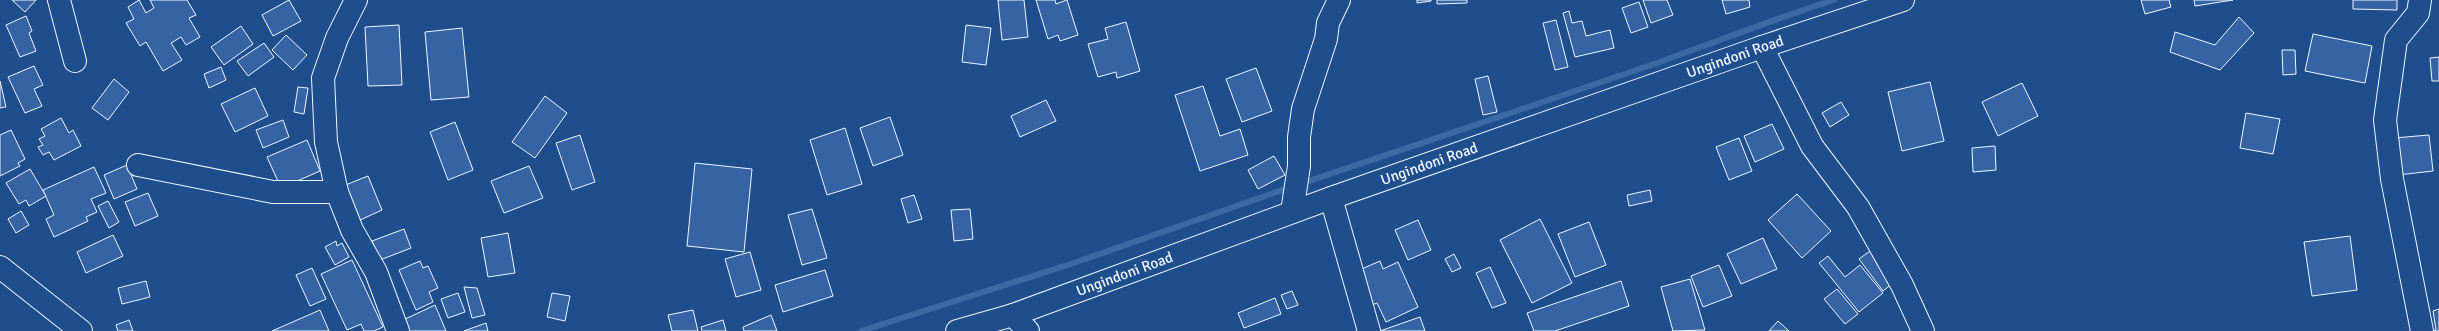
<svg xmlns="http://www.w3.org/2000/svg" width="2439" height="331" font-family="Signika,sans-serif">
	<rect width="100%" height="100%" fill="#1f4e8c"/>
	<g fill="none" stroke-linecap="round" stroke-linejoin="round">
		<g stroke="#3b69a3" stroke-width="6">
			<path d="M1300,184C1419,144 1539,104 1657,63C1716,42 1774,19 1834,0"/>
			<path d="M861,331L1074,263L1291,187"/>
		</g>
	</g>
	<g fill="#3563a3" stroke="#f2f6ff">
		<path d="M12,0H36L25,12Z"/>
		<path d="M139,0L146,13L154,8L150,0H187L196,15L189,18L200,37L186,45L181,37L171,43L182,60L163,71L146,42L140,46L126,23L134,19L128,7Z"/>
		<path d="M289,0L301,21L273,36L262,15Z"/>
		<path d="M998,0H1024L1028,37L1002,40Z"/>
		<path d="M1036,0H1055L1056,4L1067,0L1078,35L1060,41L1058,35L1048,39Z"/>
		<path d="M1417,0H1431V1L1417,3Z"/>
		<path d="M1437,0H1467V3L1437,4Z"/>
		<path d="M1643,0H1667L1673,15L1651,23Z"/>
		<path d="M1722,0H1749L1750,7L1726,14Z"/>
		<path d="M2141,0H2169L2171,7L2145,14Z"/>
		<path d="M2194,0H2233L2195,6Z"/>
		<path d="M2353,0H2397V10L2353,9Z"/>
		<path d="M1639,2L1648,27L1631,33L1622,8Z"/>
		<path d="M1569,11L1572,23L1582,21L1586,36L1610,30L1614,48L1575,57L1563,13Z"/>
		<path d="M26,16L32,31L29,33L36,51L20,57L6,25Z"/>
		<path d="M2239,17L2254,33L2220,70L2170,52L2175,32L2215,45Z"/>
		<path d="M1556,20L1568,67L1555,70L1543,23Z"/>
		<path d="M1126,22L1140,71L1117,78L1116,72L1098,77L1088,44L1108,39L1105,28Z"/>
		<path d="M399,25L402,85L368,86L365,27Z"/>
		<path d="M966,25L991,28L986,65L962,62Z"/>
		<path d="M241,26L253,44L224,65L211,47Z"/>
		<path d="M462,28L469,97L431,100L425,32Z"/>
		<path d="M2313,34L2372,46L2365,83L2305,71Z"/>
		<path d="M286,35L307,55L293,70L272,50Z"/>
		<path d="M264,43L274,57L248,76L237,61Z"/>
		<path d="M2282,50H2295L2296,74L2283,75Z"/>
		<path d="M2439,57V81H2432L2430,58Z"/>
		<path d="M34,66L43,85L34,89L42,106L25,113L8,77Z"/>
		<path d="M221,67L226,80L209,88L204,74Z"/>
		<path d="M1256,68L1272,111L1242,122L1226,79Z"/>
		<path d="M1488,76L1497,112L1483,115L1475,79Z"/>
		<path d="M114,79L129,92L108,120L92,108Z"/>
		<path d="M0,81L6,107L0,108Z"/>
		<path d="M1930,82L1944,141L1902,151L1888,92Z"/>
		<path d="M2022,83L2038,116L1998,136L1982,102Z"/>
		<path d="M1203,86L1220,136L1240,129L1248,155L1200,171L1175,95Z"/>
		<path d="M298,87L308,88L304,114L294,112Z"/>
		<path d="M255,88L268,116L235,132L221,104Z"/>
		<path d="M545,96L567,113L535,158L512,142Z"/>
		<path d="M1046,100L1056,121L1020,137L1011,116Z"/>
		<path d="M1841,102L1849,115L1830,127L1822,113Z"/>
		<path d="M2246,113L2280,119L2273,154L2240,148Z"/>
		<path d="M890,117L903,155L873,166L860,128Z"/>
		<path d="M61,118L69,133L73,130L81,146L54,160L49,152L43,155L38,147L43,145L39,139L45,136L41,129Z"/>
		<path d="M283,120L289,137L263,148L256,130Z"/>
		<path d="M455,122L473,170L448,180L430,132Z"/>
		<path d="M1772,124L1784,149L1755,162L1744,136Z"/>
		<path d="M845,128L862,184L827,195L810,140Z"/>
		<path d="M11,130L25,159L18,163L20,166L0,176V135Z"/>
		<path d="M580,135L595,182L572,190L556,143Z"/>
		<path d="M2429,135L2433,171L2398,175L2394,138Z"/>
		<path d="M1739,138L1752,171L1729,180L1716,147Z"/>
		<path d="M307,140L320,171L281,188L267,157Z"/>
		<path d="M1995,146L1996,170L1973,172L1972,148Z"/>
		<path d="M1274,156L1285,175L1258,189L1248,170Z"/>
		<path d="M695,163L752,169L744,252L687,246Z"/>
		<path d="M127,165L137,189L114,199L104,175Z"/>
		<path d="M529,166L543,198L504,213L491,181Z"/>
		<path d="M94,167L106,193L91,199L97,212L86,217L88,221L54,237L46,219L54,215L43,190Z"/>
		<path d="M30,169L46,196L29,206L26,200L19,204L6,183Z"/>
		<path d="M368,176L382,210L358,221L343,186Z"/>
		<path d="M1650,190L1652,201L1629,206L1627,195Z"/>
		<path d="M148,193L158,216L135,226L125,202Z"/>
		<path d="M1797,194L1831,231L1802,258L1768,220Z"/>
		<path d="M914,195L922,219L908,223L901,199Z"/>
		<path d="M108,201L119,222L109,228L98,206Z"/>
		<path d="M812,209L827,258L802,265L788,215Z"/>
		<path d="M970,209L973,239L954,241L951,210Z"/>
		<path d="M21,211L29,225L16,233L8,219Z"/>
		<path d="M1540,219L1572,283L1532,303L1500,240Z"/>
		<path d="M1418,220L1431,250L1408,260L1395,230Z"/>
		<path d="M1589,222L1606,265L1575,277L1558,234Z"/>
		<path d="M404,229L411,248L380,260L372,241Z"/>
		<path d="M508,233L515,273L488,277L481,238Z"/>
		<path d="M113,235L123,256L86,273L77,252Z"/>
		<path d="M2350,236L2357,290L2312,296L2304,242Z"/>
		<path d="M1763,238L1777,269L1741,284L1727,254Z"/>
		<path d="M336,241L337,246L342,243L349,257L335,265L325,247Z"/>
		<path d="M1870,251L1893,283L1883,291L1859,259Z"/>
		<path d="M750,252L761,290L736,297L725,259Z"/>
		<path d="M1454,254L1461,268L1452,272L1445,259Z"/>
		<path d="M1828,256L1845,277L1860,265L1883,293L1859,312L1819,263Z"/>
		<path d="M352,260L383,327L374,331H364L361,324L347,330L321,274Z"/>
		<path d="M420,261L423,268L428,266L438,288L429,292L433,302L416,310L399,270Z"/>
		<path d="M1380,261L1383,269L1398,262L1418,307L1386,322L1377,303L1372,305L1357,271Z"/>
		<path d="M1719,265L1732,296L1703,307L1691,276Z"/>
		<path d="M1490,267L1506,303L1492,308L1476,273Z"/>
		<path d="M312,268L326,299L310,306L296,275Z"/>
		<path d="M825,270L833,296L783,312L775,285Z"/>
		<path d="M1690,279L1705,330L1673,331L1661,287Z"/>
		<path d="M146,281L150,297L122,304L118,288Z"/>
		<path d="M1621,281L1629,306L1555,331H1534L1527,313Z"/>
		<path d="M464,287L477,288L485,315L472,318Z"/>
		<path d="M1837,289L1858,314L1845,324L1824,299Z"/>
		<path d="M1292,291L1298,305L1287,309L1281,295Z"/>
		<path d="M458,293L465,312L448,318L441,299Z"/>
		<path d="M552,293L570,296L565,321L547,317Z"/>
		<path d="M1275,298L1281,314L1244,328L1238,313Z"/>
		<path d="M435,305L446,331H404L399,322Z"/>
		<path d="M2439,309V331H2430L2436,330L2433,311Z"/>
		<path d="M320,310L329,331H272Z"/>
		<path d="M693,310L698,331H672L668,315Z"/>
		<path d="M771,315L777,331H744L743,327Z"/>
		<path d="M1420,317L1425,331H1380Z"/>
		<path d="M129,320L133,331H118L116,325Z"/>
		<path d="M723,320L726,331H702L701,327Z"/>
		<path d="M1778,321L1789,331H1769Z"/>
		<path d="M486,323L488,331H464Z"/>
	</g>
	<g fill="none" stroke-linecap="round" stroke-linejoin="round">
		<defs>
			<g id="minor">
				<path d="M59,0L75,61"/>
				<path d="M356,0L337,38L323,78L326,142L337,192L352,230L376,272L398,331"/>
				<path d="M2420,0L2418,13L2396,40L2385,120L2392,179L2422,331"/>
				<path d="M1762,47L1812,146L1858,207L1902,285L1923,331"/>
				<path d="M138,165L273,192H337"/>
				<path d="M1331,198L1369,331"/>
				<path d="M1292,212L1299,166V137L1303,109L1326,39L1328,23L1339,0"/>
				<path d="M0,267L81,331"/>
				<path d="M1013,315L1028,331"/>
			</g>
			<g id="major">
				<path id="s1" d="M957,331L1013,315L1331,198L1762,47L1903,0"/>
			</g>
		</defs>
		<use href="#minor" stroke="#f2f6ff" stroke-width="24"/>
		<use href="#major" stroke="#f2f6ff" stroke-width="24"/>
		<use href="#minor" stroke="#1f4e8c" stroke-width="22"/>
		<use href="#major" stroke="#1f4e8c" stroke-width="22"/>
	</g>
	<g text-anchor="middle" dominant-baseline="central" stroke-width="3" stroke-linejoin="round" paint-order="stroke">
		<g font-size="15" fill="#f2f6ff" stroke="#1f4e8c">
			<text stroke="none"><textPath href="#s1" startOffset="825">Ungindoni Road</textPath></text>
			<text stroke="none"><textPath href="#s1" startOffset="501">Ungindoni Road</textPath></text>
			<text stroke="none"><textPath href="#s1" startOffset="177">Ungindoni Road</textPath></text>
		</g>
	</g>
</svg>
